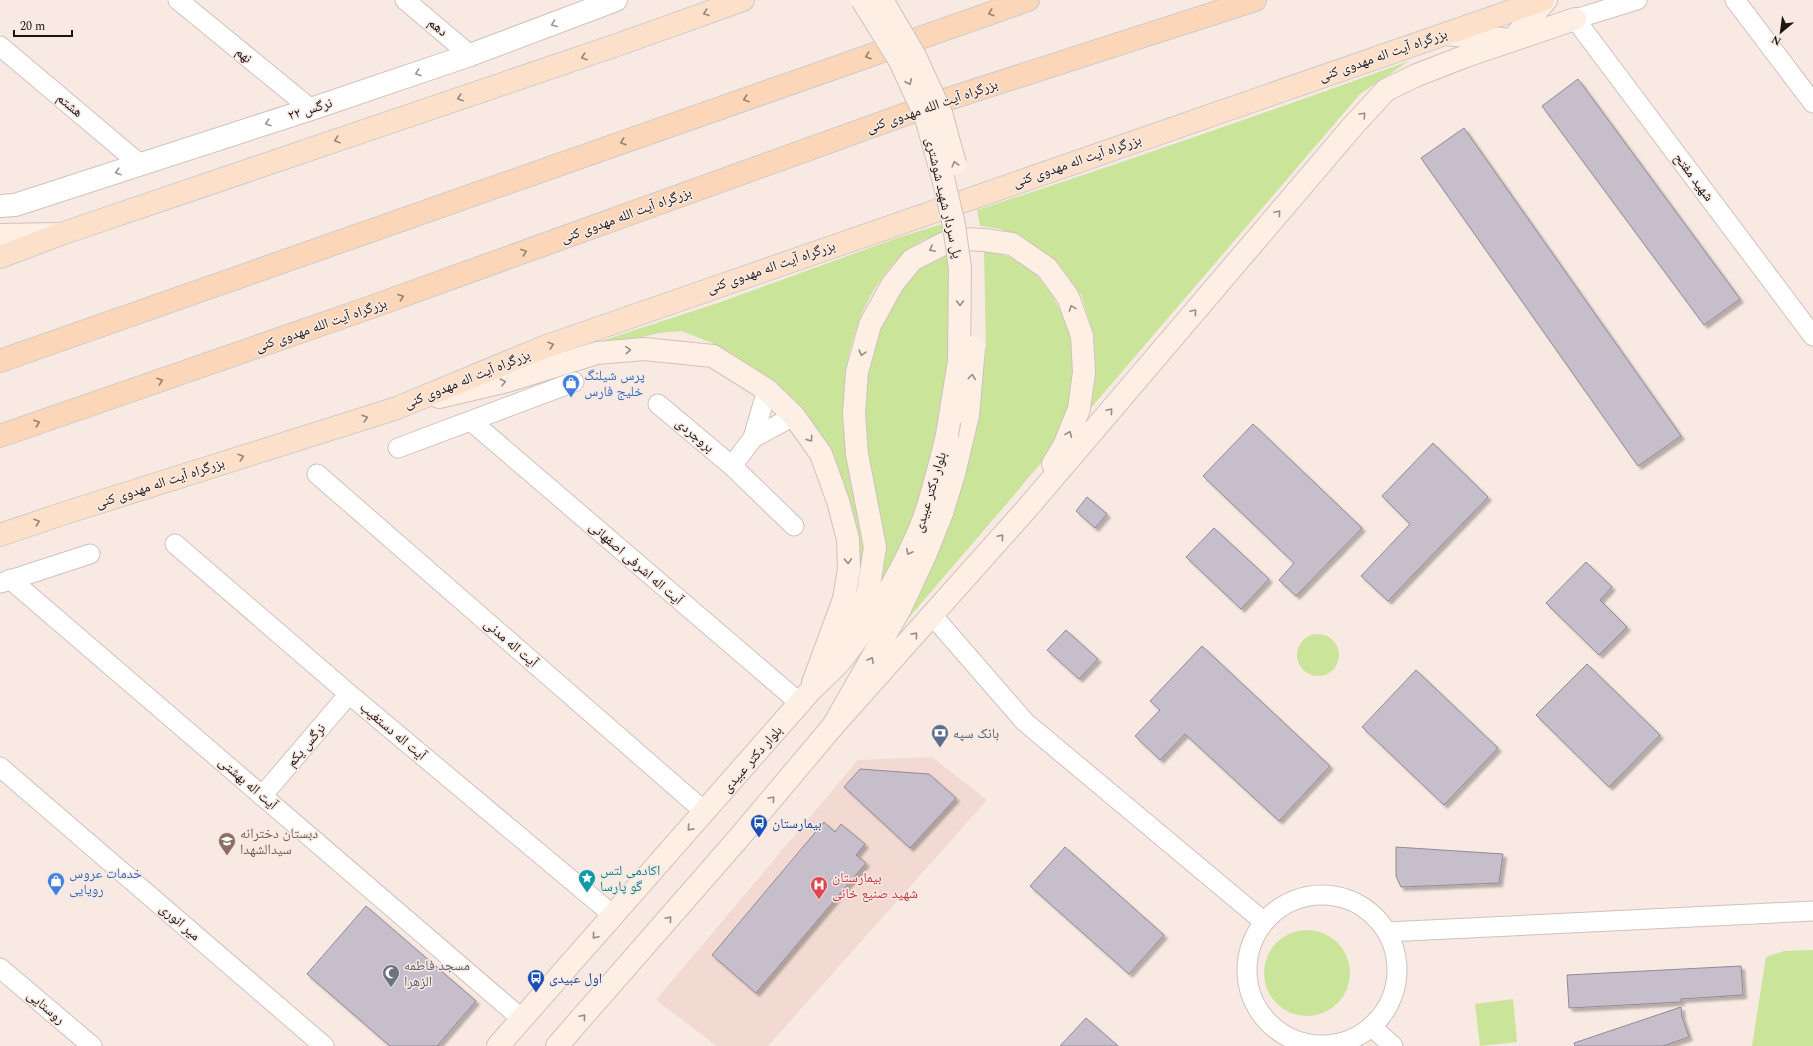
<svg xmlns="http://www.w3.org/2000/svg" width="1813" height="1046" font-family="Spectral,'Noto Naskh Arabic',serif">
	<defs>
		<filter id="shadow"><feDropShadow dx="3.5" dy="3.5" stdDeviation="1" flood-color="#0004"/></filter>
	</defs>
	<rect width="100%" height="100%" fill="#f8e9e3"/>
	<path fill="#f2dad2" d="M932,757L987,800L768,1046H717L656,1000L858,760Z"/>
	<g fill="#cae499">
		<path d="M1409,61L1360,94L1090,409L1096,373L1094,335L1081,295L1062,268L1029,243L1001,229L980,226L977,210C1122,163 1266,113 1409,61Z"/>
		<path d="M942,224L944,233C935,236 924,238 916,244C860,282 837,368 845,432C850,468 863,503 867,539C868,545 865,553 864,559C861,576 857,593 854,610V517L849,498L832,452L818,430L802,409L776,385L733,354L710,342L681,331L659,333L612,344L595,343L718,303L897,238Z"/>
		<path d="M984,249C1021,257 1042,274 1059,308C1083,355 1076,401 1052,447C1046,458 1036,469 1028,478C1012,498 995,517 979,536C950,569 921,604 892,637L920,588L942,544L966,470L986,353Z"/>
		<path d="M947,255L952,288L954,356L928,479L905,539L869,607C866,530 857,446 868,370C871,344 893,296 911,277C922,267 933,259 947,255Z"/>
		<circle cx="1318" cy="655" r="21"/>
		<circle cx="1307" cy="973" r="43"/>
		<path d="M1813,950V1046H1752L1766,957L1784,951Z"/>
		<path d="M1513,999L1517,1042L1480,1046L1475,1004Z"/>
	</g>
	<g fill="#c6bfcb" stroke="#918a96" filter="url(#shadow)">
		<path d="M1578,79L1740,299L1704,325L1542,106Z"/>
		<path d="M1464,128L1681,436L1638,466L1421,158Z"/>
		<path d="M1253,424L1362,528L1296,596L1279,580L1294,563L1203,476Z"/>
		<path d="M1433,443L1488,497L1388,601L1361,576L1410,524L1382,496Z"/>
		<path d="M1087,497L1107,514L1095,528L1076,511Z"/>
		<path d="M1214,528L1269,579L1241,609L1186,557Z"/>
		<path d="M1586,562L1612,587L1600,600L1627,627L1599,655L1546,603Z"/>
		<path d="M1066,630L1098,659L1079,679L1047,650Z"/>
		<path d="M1202,646L1330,766L1279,821L1185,734L1160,760L1135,736L1160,710L1150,701Z"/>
		<path d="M1587,664L1660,735L1609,787L1536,715Z"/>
		<path d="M1416,670L1498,748L1444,805L1362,727Z"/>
		<path d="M860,769L929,774L956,798L910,848L844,787Z"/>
		<path d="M824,822L835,832L841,824L865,844L856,855L866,863L756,993L712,955Z"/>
		<path d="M1065,847L1164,935L1129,974L1030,886Z"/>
		<path d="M1396,847L1503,854L1499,883L1401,887L1396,876Z"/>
		<path d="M366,906L476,1001L437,1046H390L307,974Z"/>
		<path d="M1741,966L1743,995L1681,999V1002L1569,1008L1567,975Z"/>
		<path d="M1681,1007L1682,1017L1689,1037L1663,1046H1575L1574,1043Z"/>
		<path d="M1086,1018L1118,1046H1060Z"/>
	</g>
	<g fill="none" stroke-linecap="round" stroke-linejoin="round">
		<defs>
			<g id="minor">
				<path d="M178,0L311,109"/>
				<path d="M405,0L470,55"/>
				<path d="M1637,0L1575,19L1813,336"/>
				<path d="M1735,0L1813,103"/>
				<path d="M0,46L141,165"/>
				<path d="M658,404L732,466L794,526"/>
				<path d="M471,421L801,704"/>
				<path d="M753,438L794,416"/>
				<path d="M398,448L574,382"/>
				<path d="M732,466L753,438L767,390"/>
				<path d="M317,474L705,812"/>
				<path d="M175,544L349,694L613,915"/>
				<path d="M10,579L522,1019"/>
				<path d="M1,583L90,554"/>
				<path d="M932,615L1025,722L1263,921"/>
				<path d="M0,767L324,1046"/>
				<path d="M262,796L349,694"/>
				<circle cx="1322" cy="970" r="75"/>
				<path d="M1387,932L1813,911"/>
				<path d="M0,968L92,1046"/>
				<path d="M1372,1027L1393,1046"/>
			</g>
			<path id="tertiary" d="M0,206L15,205L311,109L470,55L616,0"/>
			<g id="secondary">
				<path d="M1446,34L1512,40L1546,0"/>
				<path d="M0,235L58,234"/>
				<path d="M439,397L507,381L597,353L644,349L713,356L767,390L794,416L821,454L838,501L848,539L849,569L844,599L813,683"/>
				<path d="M842,659L868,592L875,547L857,454L854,414L857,372L870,325L892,285L912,260L945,243L964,239L984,240L1012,244L1047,268L1068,297L1082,336L1084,372L1079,409L1064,446L1053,464"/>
				<path d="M833,726L1030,505L1352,127L1386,90L1417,75L1466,56L1575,19"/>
				<path d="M498,1046L811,690C821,680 834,669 843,658C875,616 904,570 923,521C933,493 940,464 947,435"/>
				<path d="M557,1046L737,840L833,726L900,609L926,553L942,513L954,474L968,415"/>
			</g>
			<g id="primary">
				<path d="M0,257L61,234L614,46L743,0"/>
				<path d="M0,535L65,513L397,408L544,347L1543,0"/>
			</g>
			<g id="trunk">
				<path d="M0,361L1028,0"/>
				<path d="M0,436L360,311L945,100L1255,0"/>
			</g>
		</defs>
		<use href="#minor" stroke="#d0c1bc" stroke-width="21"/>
		<use href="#tertiary" stroke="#d0c1bc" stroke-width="24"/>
		<use href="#secondary" stroke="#d0c1bc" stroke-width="24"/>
		<use href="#primary" stroke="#cdcccb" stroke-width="24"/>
		<use href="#trunk" stroke="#cdcccb" stroke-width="24"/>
		<use href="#minor" stroke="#fff" stroke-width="19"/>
		<use href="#tertiary" stroke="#fff" stroke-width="22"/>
		<use href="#secondary" stroke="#feefe4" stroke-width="22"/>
		<use href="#primary" stroke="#fde0ca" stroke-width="22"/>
		<use href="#trunk" stroke="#fcd6b8" stroke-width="22"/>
		<defs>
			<g id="secondary-bridge">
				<path d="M862,0L900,61L926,118L943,178L954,225L960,268L959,361L947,435"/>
				<path d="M882,0L915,56L941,113L955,164"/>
				<path d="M968,415L974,347"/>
			</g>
		</defs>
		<use href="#secondary-bridge" stroke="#d0c1bc" stroke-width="24" stroke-linecap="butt"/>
		<use href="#secondary-bridge" stroke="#feefe4" stroke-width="22"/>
	</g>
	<defs><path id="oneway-chevron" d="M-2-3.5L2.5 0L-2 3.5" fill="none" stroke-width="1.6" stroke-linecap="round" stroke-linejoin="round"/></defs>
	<g stroke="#978578">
		<use href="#oneway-chevron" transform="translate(706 13) rotate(160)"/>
		<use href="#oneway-chevron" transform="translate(584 57) rotate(161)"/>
		<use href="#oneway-chevron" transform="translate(460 98) rotate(161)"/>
		<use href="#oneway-chevron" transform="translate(337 140) rotate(161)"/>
		<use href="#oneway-chevron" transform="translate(551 345) rotate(-19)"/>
		<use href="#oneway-chevron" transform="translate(365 418) rotate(-17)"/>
		<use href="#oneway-chevron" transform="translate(241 457) rotate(-18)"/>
		<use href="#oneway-chevron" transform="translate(37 522) rotate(-19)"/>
	</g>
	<g stroke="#97806e">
		<use href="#oneway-chevron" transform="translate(991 13) rotate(161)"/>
		<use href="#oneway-chevron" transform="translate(868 56) rotate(161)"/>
		<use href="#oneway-chevron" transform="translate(746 99) rotate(161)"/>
		<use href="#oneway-chevron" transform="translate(623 142) rotate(161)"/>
		<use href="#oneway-chevron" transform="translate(524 252) rotate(-20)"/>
		<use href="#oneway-chevron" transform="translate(401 297) rotate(-20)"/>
		<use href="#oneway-chevron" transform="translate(160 381) rotate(-19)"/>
		<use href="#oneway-chevron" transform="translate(37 423) rotate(-19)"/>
	</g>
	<g stroke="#989695">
		<use href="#oneway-chevron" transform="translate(554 24) rotate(159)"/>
		<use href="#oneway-chevron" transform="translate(418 73) rotate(161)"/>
		<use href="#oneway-chevron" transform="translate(268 123) rotate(162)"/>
		<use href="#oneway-chevron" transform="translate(118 172) rotate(162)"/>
	</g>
	<g stroke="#988d86">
		<use href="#oneway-chevron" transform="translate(909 82) rotate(65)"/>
		<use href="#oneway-chevron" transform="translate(1363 115) rotate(-47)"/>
		<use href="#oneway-chevron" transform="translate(955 164) rotate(-104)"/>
		<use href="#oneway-chevron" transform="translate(1278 213) rotate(-50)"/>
		<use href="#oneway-chevron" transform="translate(932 249) rotate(153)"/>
		<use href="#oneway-chevron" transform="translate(960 303) rotate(90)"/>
		<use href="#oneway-chevron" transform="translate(1072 308) rotate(-110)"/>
		<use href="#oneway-chevron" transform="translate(1194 312) rotate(-50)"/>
		<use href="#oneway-chevron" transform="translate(628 350) rotate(-4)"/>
		<use href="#oneway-chevron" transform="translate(862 353) rotate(106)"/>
		<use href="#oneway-chevron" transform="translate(972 377) rotate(-83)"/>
		<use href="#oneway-chevron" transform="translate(503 382) rotate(-14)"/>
		<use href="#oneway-chevron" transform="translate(1110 411) rotate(-50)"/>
		<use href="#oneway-chevron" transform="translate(1069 434) rotate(-68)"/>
		<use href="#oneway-chevron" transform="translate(810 439) rotate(55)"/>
		<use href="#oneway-chevron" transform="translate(1001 537) rotate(-49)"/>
		<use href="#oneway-chevron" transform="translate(909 552) rotate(117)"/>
		<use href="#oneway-chevron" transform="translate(848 561) rotate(88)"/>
		<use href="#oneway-chevron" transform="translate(915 635) rotate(-48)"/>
		<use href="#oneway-chevron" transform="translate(871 660) rotate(-60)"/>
		<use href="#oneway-chevron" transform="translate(772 799) rotate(-50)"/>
		<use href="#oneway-chevron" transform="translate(690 828) rotate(132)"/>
		<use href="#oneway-chevron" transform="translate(669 919) rotate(-49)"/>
		<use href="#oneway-chevron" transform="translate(595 936) rotate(131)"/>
		<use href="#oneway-chevron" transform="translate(583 1017) rotate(-49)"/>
	</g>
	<defs>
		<symbol id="shop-pin" viewBox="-11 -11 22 30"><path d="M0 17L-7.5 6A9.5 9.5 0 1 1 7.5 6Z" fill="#3f7fe0" stroke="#f8e9e3"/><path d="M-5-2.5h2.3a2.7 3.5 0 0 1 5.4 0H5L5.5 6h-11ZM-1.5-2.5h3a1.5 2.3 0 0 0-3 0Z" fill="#fff"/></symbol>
		<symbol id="bank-pin" viewBox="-11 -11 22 30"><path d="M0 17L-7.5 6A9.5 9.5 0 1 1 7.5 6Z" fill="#5c6f8a" stroke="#f8e9e3"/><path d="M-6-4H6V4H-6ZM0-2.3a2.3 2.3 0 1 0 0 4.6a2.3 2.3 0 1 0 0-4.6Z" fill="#fff"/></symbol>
		<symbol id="bus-pin" viewBox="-11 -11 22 30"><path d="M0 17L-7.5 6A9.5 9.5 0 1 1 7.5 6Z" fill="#1a4fb4" stroke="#f8e9e3"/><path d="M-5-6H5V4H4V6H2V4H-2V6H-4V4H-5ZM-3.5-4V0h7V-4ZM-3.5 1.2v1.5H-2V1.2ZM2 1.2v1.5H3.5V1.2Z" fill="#fff"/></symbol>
		<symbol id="school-pin" viewBox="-11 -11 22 30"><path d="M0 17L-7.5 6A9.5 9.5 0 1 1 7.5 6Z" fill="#8d6e63" stroke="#f8e9e3"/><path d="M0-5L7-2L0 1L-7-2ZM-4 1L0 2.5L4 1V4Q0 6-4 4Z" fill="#fff"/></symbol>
		<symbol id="sight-pin" viewBox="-11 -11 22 30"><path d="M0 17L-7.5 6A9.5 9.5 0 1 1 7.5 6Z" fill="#0f9aa8" stroke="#f8e9e3"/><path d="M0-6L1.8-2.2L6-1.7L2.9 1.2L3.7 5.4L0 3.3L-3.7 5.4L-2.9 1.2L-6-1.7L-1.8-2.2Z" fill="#fff"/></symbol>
		<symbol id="hospital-pin" viewBox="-11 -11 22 30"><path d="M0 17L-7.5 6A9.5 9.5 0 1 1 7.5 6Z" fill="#e0444e" stroke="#f8e9e3"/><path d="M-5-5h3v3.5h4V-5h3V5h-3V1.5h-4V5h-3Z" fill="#fff"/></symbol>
		<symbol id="mosque-pin" viewBox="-11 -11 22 30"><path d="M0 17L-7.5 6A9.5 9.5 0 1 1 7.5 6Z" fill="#6b7280" stroke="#f8e9e3"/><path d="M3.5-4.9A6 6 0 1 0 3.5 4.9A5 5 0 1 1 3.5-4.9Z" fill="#fff"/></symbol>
	</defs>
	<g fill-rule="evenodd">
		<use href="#shop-pin" x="561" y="373" width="20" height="27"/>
		<use href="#bank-pin" x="930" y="723" width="20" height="27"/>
		<use href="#bus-pin" x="749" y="813" width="20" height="27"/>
		<use href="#school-pin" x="217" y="831" width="20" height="27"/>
		<use href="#sight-pin" x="577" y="868" width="20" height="27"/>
		<use href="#shop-pin" x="46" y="871" width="20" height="27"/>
		<use href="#hospital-pin" x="809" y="875" width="20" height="27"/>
		<use href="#mosque-pin" x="381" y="963" width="20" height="27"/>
		<use href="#bus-pin" x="526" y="968" width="20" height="27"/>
	</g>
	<g text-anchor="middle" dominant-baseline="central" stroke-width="3" stroke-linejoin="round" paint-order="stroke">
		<g font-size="14" fill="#1b1614" stroke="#f8e9e3">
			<text transform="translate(438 27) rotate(40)">دهم</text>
			<text transform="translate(244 55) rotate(39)">نهم</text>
			<text transform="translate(1383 55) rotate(-19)">بزرگراه آیت اله مهدوی کنی</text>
			<text transform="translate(70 105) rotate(40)">هشتم</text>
			<text transform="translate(932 106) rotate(-19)">بزرگراه آیت الله مهدوی کنی</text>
			<text transform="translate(310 109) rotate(-18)">نرگس ۲۲</text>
			<text transform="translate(1077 161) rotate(-19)">بزرگراه آیت اله مهدوی کنی</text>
			<text transform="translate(1694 177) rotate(53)">شهید مفتح</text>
			<text transform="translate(944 198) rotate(77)">پل سردار شهید شوشتری</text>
			<text transform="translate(626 215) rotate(-20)">بزرگراه آیت الله مهدوی کنی</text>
			<text transform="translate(771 267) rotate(-19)">بزرگراه آیت اله مهدوی کنی</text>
			<text transform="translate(321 325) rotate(-19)">بزرگراه آیت الله مهدوی کنی</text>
			<text transform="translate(467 379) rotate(-22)">بزرگراه آیت اله مهدوی کنی</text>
			<text transform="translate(695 435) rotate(40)">بروجردی</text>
			<text transform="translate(160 483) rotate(-18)">بزرگراه آیت اله مهدوی کنی</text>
			<text transform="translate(930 492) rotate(-73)">بلوار دکتر عبیدی</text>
			<text transform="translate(636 563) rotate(41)">آیت اله اشرفی اصفهانی</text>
			<text transform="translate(511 643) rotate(41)">آیت اله مدنی</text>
			<text transform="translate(393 731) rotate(40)">آیت اله دستغیب</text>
			<text transform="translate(306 745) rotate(-50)">نرگس یکم</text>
			<text transform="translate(752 759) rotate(-49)">بلوار دکتر عبیدی</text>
			<text transform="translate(248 783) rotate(41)">آیت اله بهشتی</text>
			<text transform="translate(180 922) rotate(41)">میر انوری</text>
			<text transform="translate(46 1007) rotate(40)">روستایی</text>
		</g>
		<g font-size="14" fill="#366cbe" stroke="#f8e9e3" text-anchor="start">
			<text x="584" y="375">پرس شیلنگ<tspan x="584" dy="16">خلیج فارس</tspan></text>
			<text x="69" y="873">خدمات عروس<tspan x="69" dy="16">رویایی</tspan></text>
		</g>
		<g font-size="14" fill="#4e5e75" stroke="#f8e9e3" text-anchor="start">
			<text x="953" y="733">بانک سپه</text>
		</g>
		<g font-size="14" fill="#164399" stroke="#f8e9e3" text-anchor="start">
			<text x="772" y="823">بیمارستان</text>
			<text x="549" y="978">اول عبیدی</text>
		</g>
		<g font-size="14" fill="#785e54" stroke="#f8e9e3" text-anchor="start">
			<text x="240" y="833">دبستان دخترانه<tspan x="240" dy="16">سیدالشهدا</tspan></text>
		</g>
		<g font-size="14" fill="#0d838f" stroke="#f8e9e3" text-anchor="start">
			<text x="600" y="870">اکادمی لتس<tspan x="600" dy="16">گو پارسا</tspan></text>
		</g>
		<g font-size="14" fill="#be3a42" stroke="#f8e9e3" text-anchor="start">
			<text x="832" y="877">بیمارستان<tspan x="832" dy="16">شهید صنیع خانی</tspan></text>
		</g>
		<g font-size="14" fill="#5b616d" stroke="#f8e9e3" text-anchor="start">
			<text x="404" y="965">مسجد فاطمه<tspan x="404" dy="16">الزهرا</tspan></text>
		</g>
	</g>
	<g transform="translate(1781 32) rotate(209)" stroke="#f8e9e3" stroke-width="3" paint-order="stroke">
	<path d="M0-3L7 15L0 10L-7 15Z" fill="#1b1614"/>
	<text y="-6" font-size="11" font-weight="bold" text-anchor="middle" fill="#1b1614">N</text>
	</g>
	<path d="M14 30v6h58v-6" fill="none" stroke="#1b1614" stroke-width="2"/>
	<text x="20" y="30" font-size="12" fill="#1b1614" stroke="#f8e9e3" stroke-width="3" paint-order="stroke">20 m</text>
</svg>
